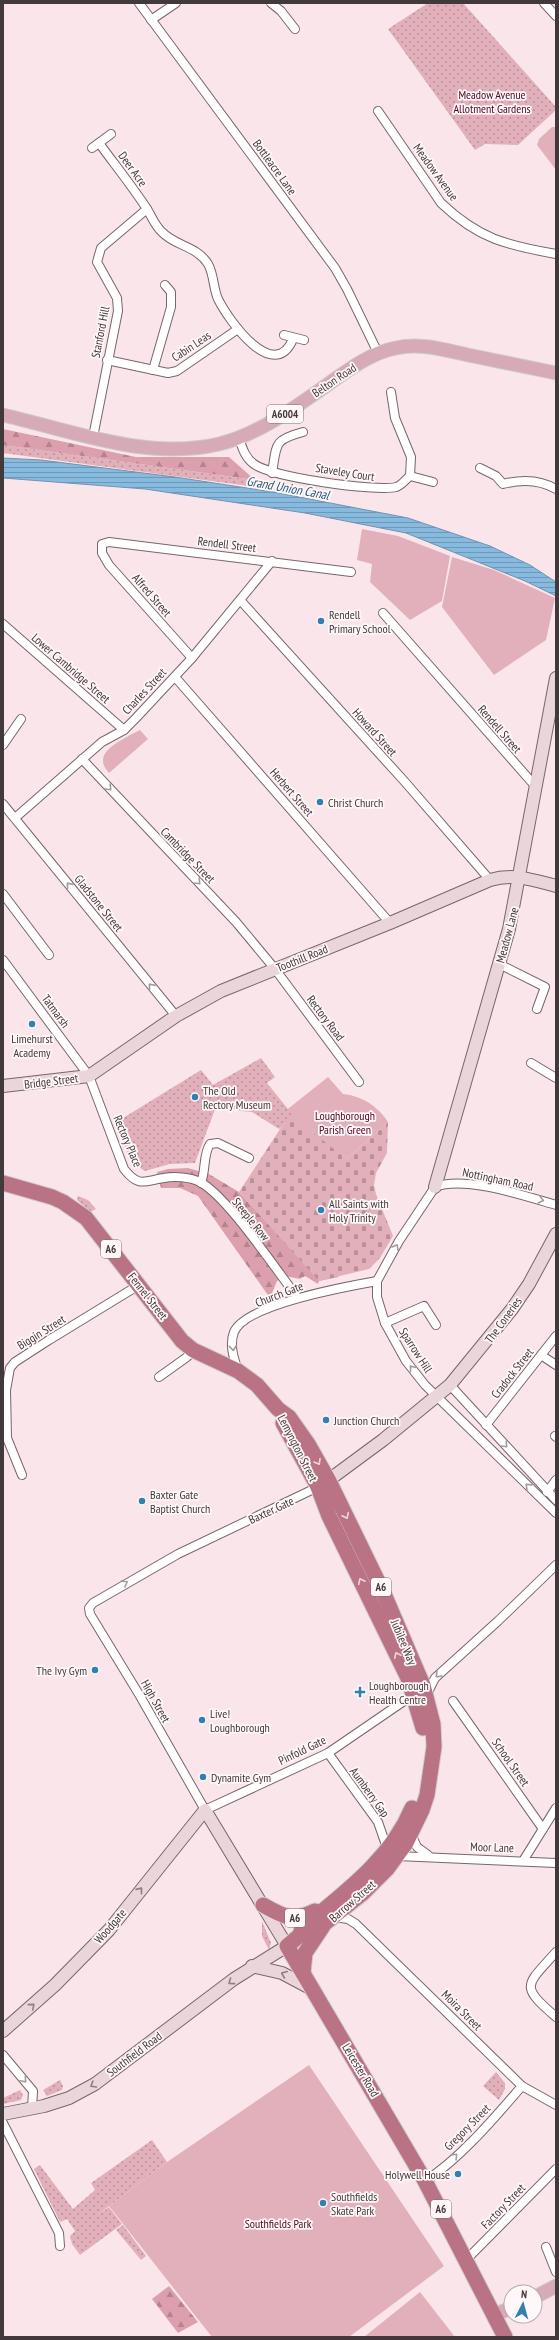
<svg xmlns="http://www.w3.org/2000/svg" width="559" height="2340" font-family="'PT Sans Narrow',sans-serif">
	<defs>
		<pattern id="grass-dots" width="8" height="8" patternUnits="userSpaceOnUse"><rect width="8" height="8" fill="#e2b0bb"/><path d="M2 2h.1M6 6h.1" fill="none" stroke="#b99099" stroke-width="1.8" stroke-linecap="round"/></pattern>
		<pattern id="forest-firs" width="22" height="20" patternUnits="userSpaceOnUse"><rect width="22" height="20" fill="#dc9fad"/><path d="M5 1l3.5 6h-7zM16 11l3.5 6h-7z" fill="#b4838e"/></pattern>
		<pattern id="cemetery-stones" width="16" height="16" patternUnits="userSpaceOnUse"><rect width="16" height="16" fill="#e2b0bb"/><path d="M2 7V4a2 2 0 0 1 4 0v3zM10 15v-3a2 2 0 0 1 4 0v3z" fill="#b99099"/></pattern>
		<pattern id="water-rules" width="6" height="5" patternUnits="userSpaceOnUse"><rect width="6" height="5" fill="#87badf"/><path d="M0 2.5h6" fill="none" stroke="#7098b6"/></pattern>
	</defs>
	<rect width="100%" height="100%" fill="#fae6ea"/>
	<g fill="url(#grass-dots)">
		<path d="M428,3H463L556,107V110L518,145L485,144L475,150L388,29Z"/>
		<path d="M3,445L255,480L263,488L3,453Z"/>
		<path d="M261,1058L275,1077L267,1083L288,1109L316,1087L319,1091L301,1123L293,1116L279,1129L252,1112L241,1111L217,1104L195,1163L170,1164L145,1171C128,1161 122,1140 115,1123L201,1070L213,1085Z"/>
		<path d="M78,1196L88,1200L96,1209L90,1212L77,1200Z"/>
		<path d="M262,1921L271,1943L269,1950L262,1936Z"/>
		<path d="M496,2072L505,2083V2089L499,2100L483,2086Z"/>
		<path d="M60,2080L63,2086L62,2090L47,2096L43,2090Z"/>
		<path d="M20,2090L23,2095L21,2100L3,2104V2098Z"/>
		<path d="M152,2140L167,2162L96,2216L109,2207L122,2224L80,2255L72,2244L70,2236L75,2231L67,2219L60,2222L34,2169L40,2165L73,2209L95,2190L91,2183Z"/>
		<path d="M123,2225L146,2256L141,2260L116,2230Z"/>
	</g>
	<g fill="url(#forest-firs)">
		<path d="M3,429L136,457H229L255,480L3,445Z"/>
		<path d="M188,1168L209,1174L239,1192L283,1240L339,1277L319,1281L318,1284L305,1276L300,1279L285,1276L277,1281L270,1298L198,1196L180,1188H161L157,1172L168,1169Z"/>
		<path d="M169,2286L198,2322L178,2333L152,2299Z"/>
	</g>
	<path fill="url(#cemetery-stones)" d="M293,1115L347,1159L388,1122L387,1153L376,1173L374,1185L376,1194L393,1236L380,1258L369,1269L319,1281L239,1192L282,1126Z"/>
	<g fill="#e2b0bb">
		<path d="M552,127H556V170L537,145L539,139Z"/>
		<path d="M362,529L398,536L450,556L442,601L410,620L370,582L372,564L357,560Z"/>
		<path d="M452,557L494,570L555,598L546,640L494,675L442,607Z"/>
		<path d="M140,730L148,739L109,773C89,752 124,739 140,730Z"/>
		<path d="M328,1077L343,1094C362,1096 378,1106 388,1122L347,1159L304,1126L288,1109Z"/>
		<path d="M309,2065L444,2266L349,2337H212L109,2206L167,2162Z"/>
		<path d="M420,2292L455,2337H364Z"/>
	</g>
	<path fill="url(#water-rules)" stroke="#7293ae" d="M3,458L41,460L175,477L273,492L408,518L490,546L530,565L556,582V596L525,581L406,533L305,513L145,489L3,478Z"/>
	<g fill="none" stroke-linecap="round" stroke-linejoin="round">
		<defs>
			<g id="street">
				<path d="M139,3L335,268L347,289L378,353"/>
				<path d="M271,3L281,11L295,29"/>
				<path d="M544,3L556,16"/>
				<path d="M151,20L176,3"/>
				<path d="M378,111L441,203C479,239 506,245 556,254"/>
				<path d="M99,143C115,165 132,186 147,209C152,217 155,226 162,232C175,246 197,246 208,264C214,274 213,288 218,299C229,321 274,384 293,339"/>
				<path d="M92,148L111,134"/>
				<path d="M284,335L304,340"/>
				<path d="M107,360L168,373L177,371L238,329"/>
				<path d="M153,370L171,307V292L165,285"/>
				<path d="M93,437L118,311L117,298L97,262L101,248L147,209"/>
				<path d="M239,438C242,447 245,458 254,464C270,477 376,492 396,487C401,486 406,479 410,476L411,457L395,418L391,392"/>
				<path d="M480,468L496,476L503,484C522,479 539,479 556,489"/>
				<path d="M272,473C277,444 273,440 303,432"/>
				<path d="M410,476L433,482"/>
				<path d="M241,601L405,782L490,880"/>
				<path d="M383,613L536,787"/>
				<path d="M3,624L124,730"/>
				<path d="M192,658L109,565L102,553V544L109,542L351,572"/>
				<path d="M175,677L390,923"/>
				<path d="M3,745L21,719"/>
				<path d="M82,759L236,922L275,969L359,1082"/>
				<path d="M3,804L176,1016"/>
				<path d="M15,818L102,742L124,730L136,718L192,658L272,561"/>
				<path d="M3,894L49,955"/>
				<path d="M3,960L89,1076L124,1169C139,1188 144,1181 164,1178C174,1176 190,1177 200,1182C228,1197 276,1270 298,1298"/>
				<path d="M499,964L545,987L537,1009"/>
				<path d="M531,1063L556,1078"/>
				<path d="M201,1183C206,1170 203,1154 210,1144L218,1143L249,1158"/>
				<path d="M556,1205C525,1196 464,1175 435,1187L399,1241L377,1281V1297L385,1323L406,1361L425,1385L556,1513"/>
				<path d="M385,1323L424,1306L436,1325"/>
				<path d="M541,1355L556,1365"/>
				<path d="M238,1371C234,1359 229,1345 234,1332C246,1304 349,1286 377,1281"/>
				<path d="M159,1377L187,1357L193,1350"/>
				<path d="M450,1385L556,1500"/>
				<path d="M486,1425L556,1336"/>
				<path d="M555,1436L556,1437"/>
				<path d="M22,1475L7,1438L6,1390L10,1368L15,1362L49,1340L139,1285"/>
				<path d="M318,1487L178,1554L93,1603L89,1608L90,1614L140,1696L205,1810L328,1753L404,1701"/>
				<path d="M547,1492L556,1480"/>
				<path d="M427,1694L435,1678L498,1621L556,1565"/>
				<path d="M453,1701L543,1829"/>
				<path d="M328,1753L378,1822L387,1848"/>
				<path d="M411,1834L417,1847L428,1855"/>
				<path d="M397,1856L556,1863"/>
				<path d="M523,1861L556,1808"/>
				<path d="M334,1917L348,1919L356,1924L522,2086L556,2105"/>
				<path d="M556,1952C526,1986 519,1985 556,2017"/>
				<path d="M3,2055L33,2091L32,2109"/>
				<path d="M3,2123L59,2233L60,2246"/>
				<path d="M425,2181C460,2159 495,2117 522,2086"/>
				<path d="M546,2247L556,2272"/>
				<path d="M467,2259L556,2169"/>
			</g>
			<g id="secondary">
				<path d="M3,1086L89,1076L176,1016L221,991L390,923L490,880C514,873 533,880 556,886"/>
				<path d="M435,1187L509,929L556,678"/>
				<path d="M322,1485L383,1440L450,1385L512,1309L529,1284L556,1234"/>
				<path d="M252,1966L282,1973L312,1989"/>
				<path d="M3,2031L55,1985L109,1930L205,1810L287,1946L234,1979L95,2084L69,2098L44,2106L3,2114"/>
			</g>
			<g id="primary">
				<path d="M3,415C73,431 147,461 219,444C259,434 294,408 327,385C348,370 370,353 396,348C421,342 448,351 473,356C501,362 528,367 556,373"/>
				<path d="M535,2297L556,2286"/>
				<path d="M494,2315L511,2308"/>
			</g>
			<g id="highway">
				<path d="M3,1183L52,1197L63,1202L86,1218L182,1341L193,1350L238,1371L257,1385L278,1409L289,1417L308,1444L329,1481L384,1594L423,1685L433,1724L434,1747L427,1795L422,1810L406,1843L387,1869L363,1893L324,1924L299,1936L287,1946L425,2181L505,2337"/>
				<path d="M283,1423L318,1487L329,1516L408,1678L423,1728"/>
				<path d="M263,1905C284,1917 292,1922 315,1911"/>
				<path d="M301,1931L303,1927C344,1893 391,1859 412,1808"/>
				<path d="M303,1973L305,1953L323,1926"/>
			</g>
		</defs>
		<use href="#street" stroke="#77666a" stroke-width="10"/>
		<use href="#secondary" stroke="#77666a" stroke-width="14"/>
		<use href="#primary" stroke="#cecccc" stroke-width="15"/>
		<use href="#highway" stroke="#cecccc" stroke-width="17"/>
		<use href="#street" stroke="#fff" stroke-width="8"/>
		<use href="#secondary" stroke="#ead5da" stroke-width="12"/>
		<use href="#primary" stroke="#d6aab6" stroke-width="13"/>
		<use href="#highway" stroke="#ba7285" stroke-width="15"/>
	</g>
	<defs><path id="oneway-chevron" d="M-2-3.5L2.5 0L-2 3.5" fill="none" stroke-width="1.6" stroke-linecap="round" stroke-linejoin="round"/></defs>
	<g stroke="#a09c9d">
		<use href="#oneway-chevron" transform="translate(109 788) rotate(47)"/>
		<use href="#oneway-chevron" transform="translate(198 882) rotate(46)"/>
		<use href="#oneway-chevron" transform="translate(69 885) rotate(-129)"/>
		<use href="#oneway-chevron" transform="translate(151 986) rotate(-129)"/>
		<use href="#oneway-chevron" transform="translate(541 1200) rotate(14)"/>
		<use href="#oneway-chevron" transform="translate(396 1247) rotate(-61)"/>
		<use href="#oneway-chevron" transform="translate(233 1348) rotate(84)"/>
		<use href="#oneway-chevron" transform="translate(412 1368) rotate(-128)"/>
		<use href="#oneway-chevron" transform="translate(505 1445) rotate(47)"/>
		<use href="#oneway-chevron" transform="translate(528 1486) rotate(-136)"/>
		<use href="#oneway-chevron" transform="translate(125 1583) rotate(-30)"/>
		<use href="#oneway-chevron" transform="translate(438 1675) rotate(136)"/>
		<use href="#oneway-chevron" transform="translate(24 2080) rotate(49)"/>
		<use href="#oneway-chevron" transform="translate(455 2156) rotate(-45)"/>
	</g>
	<g stroke="#eed6db">
		<use href="#oneway-chevron" transform="translate(318 1462) rotate(60)"/>
		<use href="#oneway-chevron" transform="translate(346 1516) rotate(64)"/>
		<use href="#oneway-chevron" transform="translate(361 1581) rotate(-116)"/>
		<use href="#oneway-chevron" transform="translate(397 1655) rotate(-115)"/>
	</g>
	<g stroke="#8d7f83">
		<use href="#oneway-chevron" transform="translate(140 1890) rotate(-51)"/>
		<use href="#oneway-chevron" transform="translate(284 1974) rotate(-157)"/>
		<use href="#oneway-chevron" transform="translate(231 1982) rotate(144)"/>
		<use href="#oneway-chevron" transform="translate(32 2006) rotate(-41)"/>
		<use href="#oneway-chevron" transform="translate(93 2085) rotate(149)"/>
	</g>
	<g fill="#3080b1" stroke="#fff7f8" stroke-width="1.5">
		<circle cx="321" cy="621" r="4"/>
		<circle cx="320" cy="802" r="4"/>
		<circle cx="32" cy="1024" r="4"/>
		<circle cx="195" cy="1097" r="4"/>
		<circle cx="321" cy="1210" r="4"/>
		<circle cx="326" cy="1420" r="4"/>
		<circle cx="142" cy="1501" r="4"/>
		<circle cx="95" cy="1670" r="4"/>
		<path d="M358 1686h4v4h4v4h-4v4h-4v-4h-4v-4h4z"/>
		<circle cx="202" cy="1720" r="4"/>
		<circle cx="203" cy="1777" r="4"/>
		<circle cx="458" cy="2174" r="4"/>
		<circle cx="323" cy="2203" r="4"/>
	</g>
	<g text-anchor="middle" dominant-baseline="central" stroke-width="3.5" stroke-linejoin="round" paint-order="stroke">
		<g fill="#fff7f8" stroke="#7a7274" stroke-width="1">
			<rect x="267" y="405" width="36" height="18" rx="3"/>
			<rect x="101" y="1240" width="20" height="18" rx="3"/>
			<rect x="371" y="1578" width="20" height="18" rx="3"/>
			<rect x="285" y="1909" width="20" height="18" rx="3"/>
			<rect x="431" y="2200" width="20" height="18" rx="3"/>
		</g>
		<g font-size="11" font-weight="bold" fill="#41393b">
			<text x="285" y="414">A6004</text>
			<text x="111" y="1249">A6</text>
			<text x="381" y="1587">A6</text>
			<text x="295" y="1918">A6</text>
			<text x="441" y="2209">A6</text>
		</g>
		<g font-size="12" fill="#4f0624" stroke="#fff7f8">
			<text x="492" y="94">Meadow Avenue<tspan x="492" dy="14">Allotment Gardens</tspan></text>
			<text x="345" y="1115">Loughborough<tspan x="345" dy="14">Parish Green</tspan></text>
			<text x="278" y="2223">Southfields Park</text>
		</g>
		<g font-size="12" fill="#41393b" stroke="#fff7f8">
			<text transform="translate(275 167) rotate(54)">Bottleacre Lane</text>
			<text transform="translate(133 169) rotate(54)">Deer Acre</text>
			<text transform="translate(436 172) rotate(54)">Meadow Avenue</text>
			<text transform="translate(100 332) rotate(-79)">Stanford Hill</text>
			<text transform="translate(191 346) rotate(-34)">Cabin Leas</text>
			<text transform="translate(334 380) rotate(-34)">Belton Road</text>
			<text transform="translate(345 472) rotate(9)">Staveley Court</text>
			<text transform="translate(227 544) rotate(7)">Rendell Street</text>
			<text transform="translate(152 595) rotate(49)">Alfred Street</text>
			<text transform="translate(71 668) rotate(41)">Lower Cambridge Street</text>
			<text transform="translate(144 691) rotate(-47)">Charles Street</text>
			<text transform="translate(500 729) rotate(49)">Rendell Street</text>
			<text transform="translate(375 732) rotate(48)">Howard Street</text>
			<text transform="translate(292 792) rotate(49)">Herbert Street</text>
			<text transform="translate(188 855) rotate(46)">Cambridge Street</text>
			<text transform="translate(99 903) rotate(51)">Gladstone Street</text>
			<text transform="translate(507 935) rotate(-75)">Meadow Lane</text>
			<text transform="translate(302 958) rotate(-22)">Toothill Road</text>
			<text transform="translate(56 1011) rotate(54)">Tatmarsh</text>
			<text transform="translate(326 1018) rotate(53)">Rectory Road</text>
			<text transform="translate(51 1081) rotate(-7)">Bridge Street</text>
			<text transform="translate(128 1141) rotate(67)">Rectory Place</text>
			<text transform="translate(498 1179) rotate(12)">Nottingham Road</text>
			<text transform="translate(251 1219) rotate(51)">Steeple Row</text>
			<text transform="translate(279 1294) rotate(-21)">Church Gate</text>
			<text transform="translate(148 1296) rotate(52)">Fennel Street</text>
			<text transform="translate(503 1320) rotate(-54)">The Coneries</text>
			<text transform="translate(41 1332) rotate(-32)">Biggin Street</text>
			<text transform="translate(416 1350) rotate(57)">Sparrow Hill</text>
			<text transform="translate(512 1373) rotate(-52)">Cradock Street</text>
			<text transform="translate(298 1448) rotate(63)">Lemyngton Street</text>
			<text transform="translate(271 1510) rotate(-25)">Baxter Gate</text>
			<text transform="translate(404 1642) rotate(67)">Jubilee Way</text>
			<text transform="translate(156 1701) rotate(61)">High Street</text>
			<text transform="translate(302 1750) rotate(-26)">Pinfold Gate</text>
			<text transform="translate(511 1762) rotate(55)">School Street</text>
			<text transform="translate(370 1792) rotate(54)">Aumberry Gap</text>
			<text transform="translate(492 1847) rotate(2)">Moor Lane</text>
			<text transform="translate(352 1901) rotate(-41)">Barrow Street</text>
			<text transform="translate(110 1926) rotate(-49)">Woodgate</text>
			<text transform="translate(462 2010) rotate(45)">Moira Street</text>
			<text transform="translate(134 2054) rotate(-37)">Southfield Road</text>
			<text transform="translate(361 2070) rotate(59)">Leicester Road</text>
			<text transform="translate(467 2127) rotate(-45)">Gregory Street</text>
			<text transform="translate(503 2206) rotate(-46)">Factory Street</text>
		</g>
		<g font-size="12" fill="#41393b" stroke="#fff7f8" text-anchor="start">
			<text x="329" y="614">Rendell<tspan x="329" dy="14">Primary School</tspan></text>
			<text x="328" y="802">Christ Church</text>
			<text x="32" y="1038" text-anchor="middle">Limehurst<tspan x="32" dy="14">Academy</tspan></text>
			<text x="203" y="1090">The Old<tspan x="203" dy="14">Rectory Museum</tspan></text>
			<text x="329" y="1203">All Saints with<tspan x="329" dy="14">Holy Trinity</tspan></text>
			<text x="334" y="1420">Junction Church</text>
			<text x="150" y="1494">Baxter Gate<tspan x="150" dy="14">Baptist Church</tspan></text>
			<text x="87" y="1670" text-anchor="end">The Ivy Gym</text>
			<text x="369" y="1685">Loughborough<tspan x="369" dy="14">Health Centre</tspan></text>
			<text x="210" y="1713">Live!<tspan x="210" dy="14">Loughborough</tspan></text>
			<text x="211" y="1777">Dynamite Gym</text>
			<text x="450" y="2174" text-anchor="end">Holywell House</text>
			<text x="331" y="2196">Southfields<tspan x="331" dy="14">Skate Park</tspan></text>
		</g>
		<g font-size="13" font-style="italic" fill="#1d587c" stroke="#fff7f8">
			<text transform="translate(288 488) rotate(10)">Grand Union Canal</text>
		</g>
	</g>
	<rect width="559" height="2340" fill="none" stroke="#41393b" stroke-width="8"/>
	<g transform="translate(523 2304) rotate(6)"><circle r="19" fill="#fff7f8" stroke="#b3abac"/>
	<path d="M0-3L7 15L0 10L-7 15Z" fill="#3080b1"/>
	<text y="-6" font-size="11" font-weight="bold" text-anchor="middle" fill="#41393b">N</text>
	</g>
</svg>
